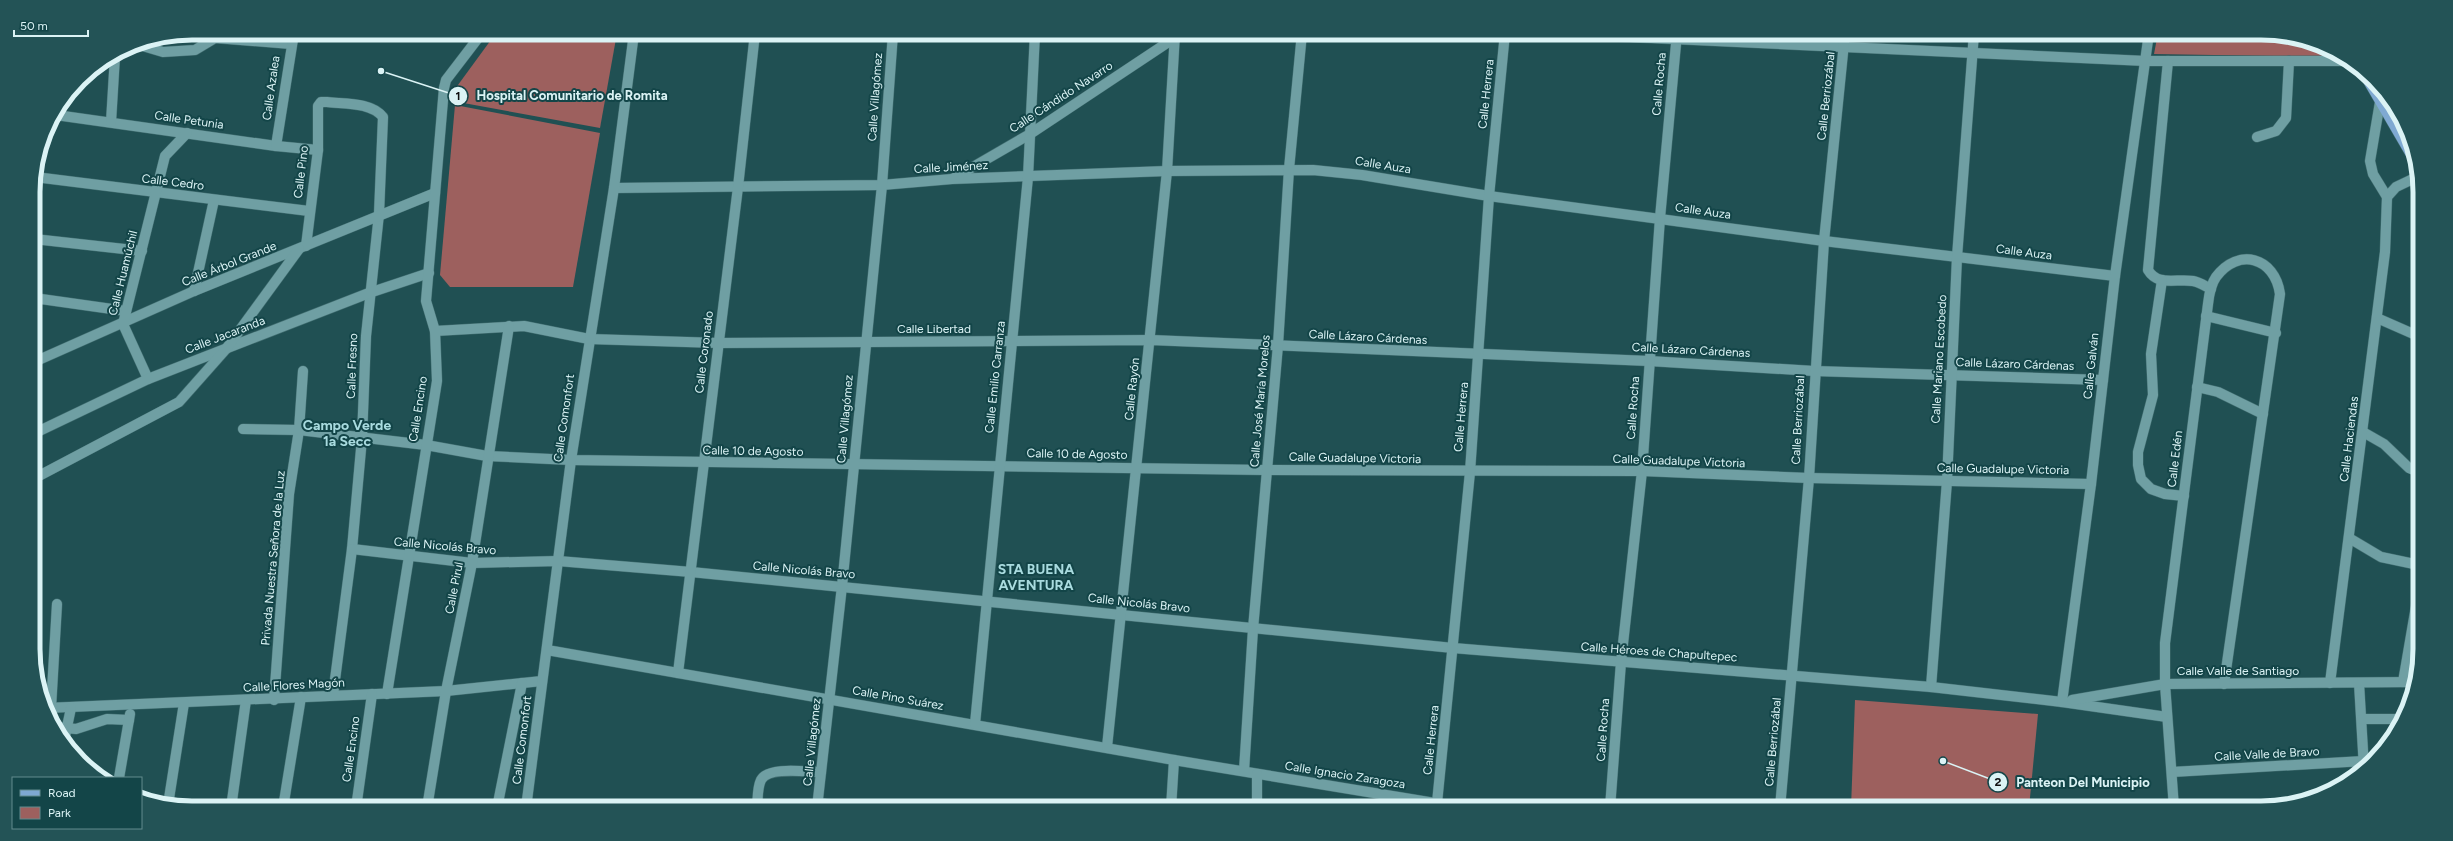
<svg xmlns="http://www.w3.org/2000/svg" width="2453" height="841" font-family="Figtree,sans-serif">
	<rect width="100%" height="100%" fill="#205053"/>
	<g fill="#9d605e">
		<path d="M496,33H617L600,128L447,100Z"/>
		<path d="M2158,33C2197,33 2311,24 2334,57L2154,54Z"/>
		<path d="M455,105L600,133L573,287H450L440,275Z"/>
		<path d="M1855,700L2038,714L2029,808H1851Z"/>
	</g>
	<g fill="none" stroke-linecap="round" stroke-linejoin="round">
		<defs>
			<g id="minor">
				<path d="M1543,33L2146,61H2351"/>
				<path d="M136,44L163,52L195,50L215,38L291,44"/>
				<path d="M2168,61L2148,270C2158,287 2177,278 2193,281C2199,282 2205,286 2211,289"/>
				<path d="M56,115L276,146L318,150"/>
				<path d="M111,122L115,56"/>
				<path d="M2257,137L2276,131L2286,118L2289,61"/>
				<path d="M276,146L294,33"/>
				<path d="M35,177L309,211"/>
				<path d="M954,178L1030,134L1179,35"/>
				<path d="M614,188L882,185L952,179L1167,171L1313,170L1362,175L1489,196L1824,241L2115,276"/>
				<path d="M2387,197L2396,187L2417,177"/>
				<path d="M34,239L142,251"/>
				<path d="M306,246L318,150V106L321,102H327C345,104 371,102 383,117L379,214L366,336L362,438L352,549L333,695"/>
				<path d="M2162,280L2151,354L2153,395L2138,452V465L2141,479L2151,489L2165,494L2184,496"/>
				<path d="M194,291L214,200"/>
				<path d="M34,298L126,311"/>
				<path d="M2206,316L2276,333"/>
				<path d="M2377,318L2418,336"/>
				<path d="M435,331L524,326L589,339L719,343L1151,340L1649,361L1814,371L2103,380"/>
				<path d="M34,362L194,291L435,193"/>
				<path d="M148,379L123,324L165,156L187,133"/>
				<path d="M2197,387L2218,392L2263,414"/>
				<path d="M243,429L299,430L426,445L487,456L571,460L1266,470L1642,471L1809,478L2091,484"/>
				<path d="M2363,432L2384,444L2409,468L2419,472"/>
				<path d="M35,433L148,379L369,293L429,273"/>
				<path d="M35,478L179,402L226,349L299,249"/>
				<path d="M2349,538L2381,557L2419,565"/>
				<path d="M352,549L472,563L558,561L691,572L1453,648L1931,687L2062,702L2167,717"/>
				<path d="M547,650L1174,760L1465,808"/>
				<path d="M678,673L738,187L755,33"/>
				<path d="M2403,682L2420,583"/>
				<path d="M2330,683L2385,252L2387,197L2373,174L2370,161L2380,102"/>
				<path d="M2359,683L2364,768"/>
				<path d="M1931,687L1947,481L1957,257L1974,33"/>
				<path d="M387,694L437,381L435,331L426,301L444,88L446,80L482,33"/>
				<path d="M274,700L289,494L299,430L303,371"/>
				<path d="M2072,700L2165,684L2416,682"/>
				<path d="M2062,702L2091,484L2115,276L2149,33"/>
				<path d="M46,708L446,691L542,681"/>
				<path d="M51,708L57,604"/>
				<path d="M2362,719H2401"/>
				<path d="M975,724L1028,177L1035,33"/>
				<path d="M55,727L76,729L107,719L129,720"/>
				<path d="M64,741L71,708"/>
				<path d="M1107,747L1167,171L1175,33"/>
				<path d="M1244,771L1253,629L1278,345L1289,169L1302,33"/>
				<path d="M2172,772L2364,761"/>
				<path d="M1257,774V808"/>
				<path d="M119,778L130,714"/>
				<path d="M818,803L860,808"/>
				<path d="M1437,803L1470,472L1489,196L1505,33"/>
				<path d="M168,805L184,703"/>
				<path d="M231,808L246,700"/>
				<path d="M283,808L301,697"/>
				<path d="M356,808L372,694"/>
				<path d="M427,808L446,691L472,563L509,326"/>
				<path d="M497,808L522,683"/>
				<path d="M526,808L571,460L614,188L634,33"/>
				<path d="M757,808C758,799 757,788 761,780C768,766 807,772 821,772"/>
				<path d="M817,808L842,586L882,185L893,33"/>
				<path d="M1171,808L1174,760"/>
				<path d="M1610,808L1621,662L1642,471L1660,218L1677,33"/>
				<path d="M1780,808L1809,478L1824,241L1845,33"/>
				<path d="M2174,808L2165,684V643L2208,304C2209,295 2211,284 2216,277C2238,247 2275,257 2280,294L2224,684"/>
			</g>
			<path id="major" d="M2363,72L2417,165"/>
		</defs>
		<use href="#minor" stroke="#426e71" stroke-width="11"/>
		<use href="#major" stroke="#426e71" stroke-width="11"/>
		<use href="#minor" stroke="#6f9fa3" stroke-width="10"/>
		<use href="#major" stroke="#7fa9d2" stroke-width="10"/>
	</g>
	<g text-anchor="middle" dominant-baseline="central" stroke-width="4" stroke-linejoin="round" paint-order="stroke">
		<g font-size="12" fill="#dbf3f5" stroke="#134548">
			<text transform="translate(1659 84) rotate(-85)">Calle Rocha</text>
			<text transform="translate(271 88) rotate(-82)">Calle Azalea</text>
			<text transform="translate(1486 94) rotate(-84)">Calle Herrera</text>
			<text transform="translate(1826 96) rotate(-84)">Calle Berriozábal</text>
			<text transform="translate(875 97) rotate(-86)">Calle Villagómez</text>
			<text transform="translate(1061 97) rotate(-33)">Calle Cándido Navarro</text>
			<text transform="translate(189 120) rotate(8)">Calle Petunia</text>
			<text transform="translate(1383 165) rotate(9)">Calle Auza</text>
			<text transform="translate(951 167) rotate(-3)">Calle Jiménez</text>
			<text transform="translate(301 172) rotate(-83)">Calle Pino</text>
			<text transform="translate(173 182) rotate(7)">Calle Cedro</text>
			<text transform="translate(1703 211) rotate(8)">Calle Auza</text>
			<text transform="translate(2024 252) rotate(7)">Calle Auza</text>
			<text transform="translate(229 264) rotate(-22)">Calle Árbol Grande</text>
			<text transform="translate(123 273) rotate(-76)">Calle Huamúchil</text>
			<text x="934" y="329">Calle Libertad</text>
			<text transform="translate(225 335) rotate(-21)">Calle Jacaranda</text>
			<text transform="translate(1368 337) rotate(3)">Calle Lázaro Cárdenas</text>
			<text transform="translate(1691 350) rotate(3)">Calle Lázaro Cárdenas</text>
			<text transform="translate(704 352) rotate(-83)">Calle Coronado</text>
			<text transform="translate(1939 359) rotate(-87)">Calle Mariano Escobedo</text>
			<text transform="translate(2015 364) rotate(2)">Calle Lázaro Cárdenas</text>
			<text transform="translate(352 366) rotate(-88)">Calle Fresno</text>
			<text transform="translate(2091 366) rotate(-84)">Calle Galván</text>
			<text transform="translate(995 377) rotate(-84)">Calle Emilio Carranza</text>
			<text transform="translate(1132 389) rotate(-84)">Calle Rayón</text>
			<text transform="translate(1260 401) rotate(-85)">Calle José María Morelos</text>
			<text transform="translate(1633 408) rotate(-86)">Calle Rocha</text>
			<text transform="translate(418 409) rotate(-81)">Calle Encino</text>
			<text transform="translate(1461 417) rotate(-85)">Calle Herrera</text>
			<text transform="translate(564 418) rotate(-82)">Calle Comonfort</text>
			<text transform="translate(845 419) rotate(-85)">Calle Villagómez</text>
			<text transform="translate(1798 420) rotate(-87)">Calle Berriozábal</text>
			<text transform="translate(2349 439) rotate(-83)">Calle Haciendas</text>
			<text transform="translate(753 451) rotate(1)">Calle 10 de Agosto</text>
			<text transform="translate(1077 454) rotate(1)">Calle 10 de Agosto</text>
			<text transform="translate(1355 458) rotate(1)">Calle Guadalupe Victoria</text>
			<text transform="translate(2175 459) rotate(-83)">Calle Edén</text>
			<text transform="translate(1679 461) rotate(2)">Calle Guadalupe Victoria</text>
			<text transform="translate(2003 469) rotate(1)">Calle Guadalupe Victoria</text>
			<text transform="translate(445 546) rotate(5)">Calle Nicolás Bravo</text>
			<text transform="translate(273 558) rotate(-85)">Privada Nuestra Señora de la Luz</text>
			<text transform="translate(804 570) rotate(5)">Calle Nicolás Bravo</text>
			<text transform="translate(454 588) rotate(-79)">Calle Pirul</text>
			<text transform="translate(1139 603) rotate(6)">Calle Nicolás Bravo</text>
			<text transform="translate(1659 652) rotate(4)">Calle Héroes de Chapultepec</text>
			<text x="2238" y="671">Calle Valle de Santiago</text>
			<text transform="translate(294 685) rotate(-3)">Calle Flores Magón</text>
			<text transform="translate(898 698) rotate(10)">Calle Pino Suárez</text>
			<text transform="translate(1603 730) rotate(-86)">Calle Rocha</text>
			<text transform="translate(522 740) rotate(-83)">Calle Comonfort</text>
			<text transform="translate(1431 740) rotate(-84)">Calle Herrera</text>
			<text transform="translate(812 742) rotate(-84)">Calle Villagómez</text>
			<text transform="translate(1773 742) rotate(-85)">Calle Berriozábal</text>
			<text transform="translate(351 749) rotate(-82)">Calle Encino</text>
			<text transform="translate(2267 754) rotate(-3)">Calle Valle de Bravo</text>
			<text transform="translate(1345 775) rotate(9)">Calle Ignacio Zaragoza</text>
		</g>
		<g font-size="14" font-weight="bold" fill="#a9dbdf" stroke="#134548">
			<text x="347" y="425">Campo Verde<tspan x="347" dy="16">1a Secc</tspan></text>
			<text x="1036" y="569">STA BUENA<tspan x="1036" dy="16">AVENTURA</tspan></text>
		</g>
	</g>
	<path d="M0 0H2453V841H0ZM192 40H2261A152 152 0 0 1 2413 192V649A152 152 0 0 1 2261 801H192A152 152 0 0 1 40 649V192A152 152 0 0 1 192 40Z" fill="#235356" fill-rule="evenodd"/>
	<path fill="none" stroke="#dbf3f5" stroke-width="5" d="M192 40H2261A152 152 0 0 1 2413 192V649A152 152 0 0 1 2261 801H192A152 152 0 0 1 40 649V192A152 152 0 0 1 192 40Z"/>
	<path fill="none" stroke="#dbf3f5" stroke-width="1.5" d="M381 71L458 96M1943 761L1998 782"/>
	<g fill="#dbf3f5" stroke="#134548" stroke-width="1.5">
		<circle cx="381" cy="71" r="4"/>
		<circle cx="1943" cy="761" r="4"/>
		<circle cx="458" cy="96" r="10"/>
		<circle cx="1998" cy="782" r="10"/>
	</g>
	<g font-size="12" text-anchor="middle" font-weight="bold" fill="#111">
		<text x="458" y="100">1</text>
		<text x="1998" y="786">2</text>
	</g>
	<g font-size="13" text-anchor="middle" font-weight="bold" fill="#dbf3f5" stroke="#134548" stroke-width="4" stroke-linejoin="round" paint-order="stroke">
		<text x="572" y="100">Hospital Comunitario de Romita</text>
		<text x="2083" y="787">Panteon Del Municipio</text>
	</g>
	<rect x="12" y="777" width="130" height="52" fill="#134548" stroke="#638b8d"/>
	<rect x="20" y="790" width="20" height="6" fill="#7fa9d2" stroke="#638b8d"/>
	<text x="48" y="797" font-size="12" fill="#dbf3f5">Road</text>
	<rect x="20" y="807" width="20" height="12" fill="#9d605e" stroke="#638b8d"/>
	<text x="48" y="817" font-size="12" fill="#dbf3f5">Park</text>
	<path d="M14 30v6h74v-6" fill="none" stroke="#dbf3f5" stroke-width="2"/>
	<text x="20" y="30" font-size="12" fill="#dbf3f5" stroke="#134548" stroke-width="3" paint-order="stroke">50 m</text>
</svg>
